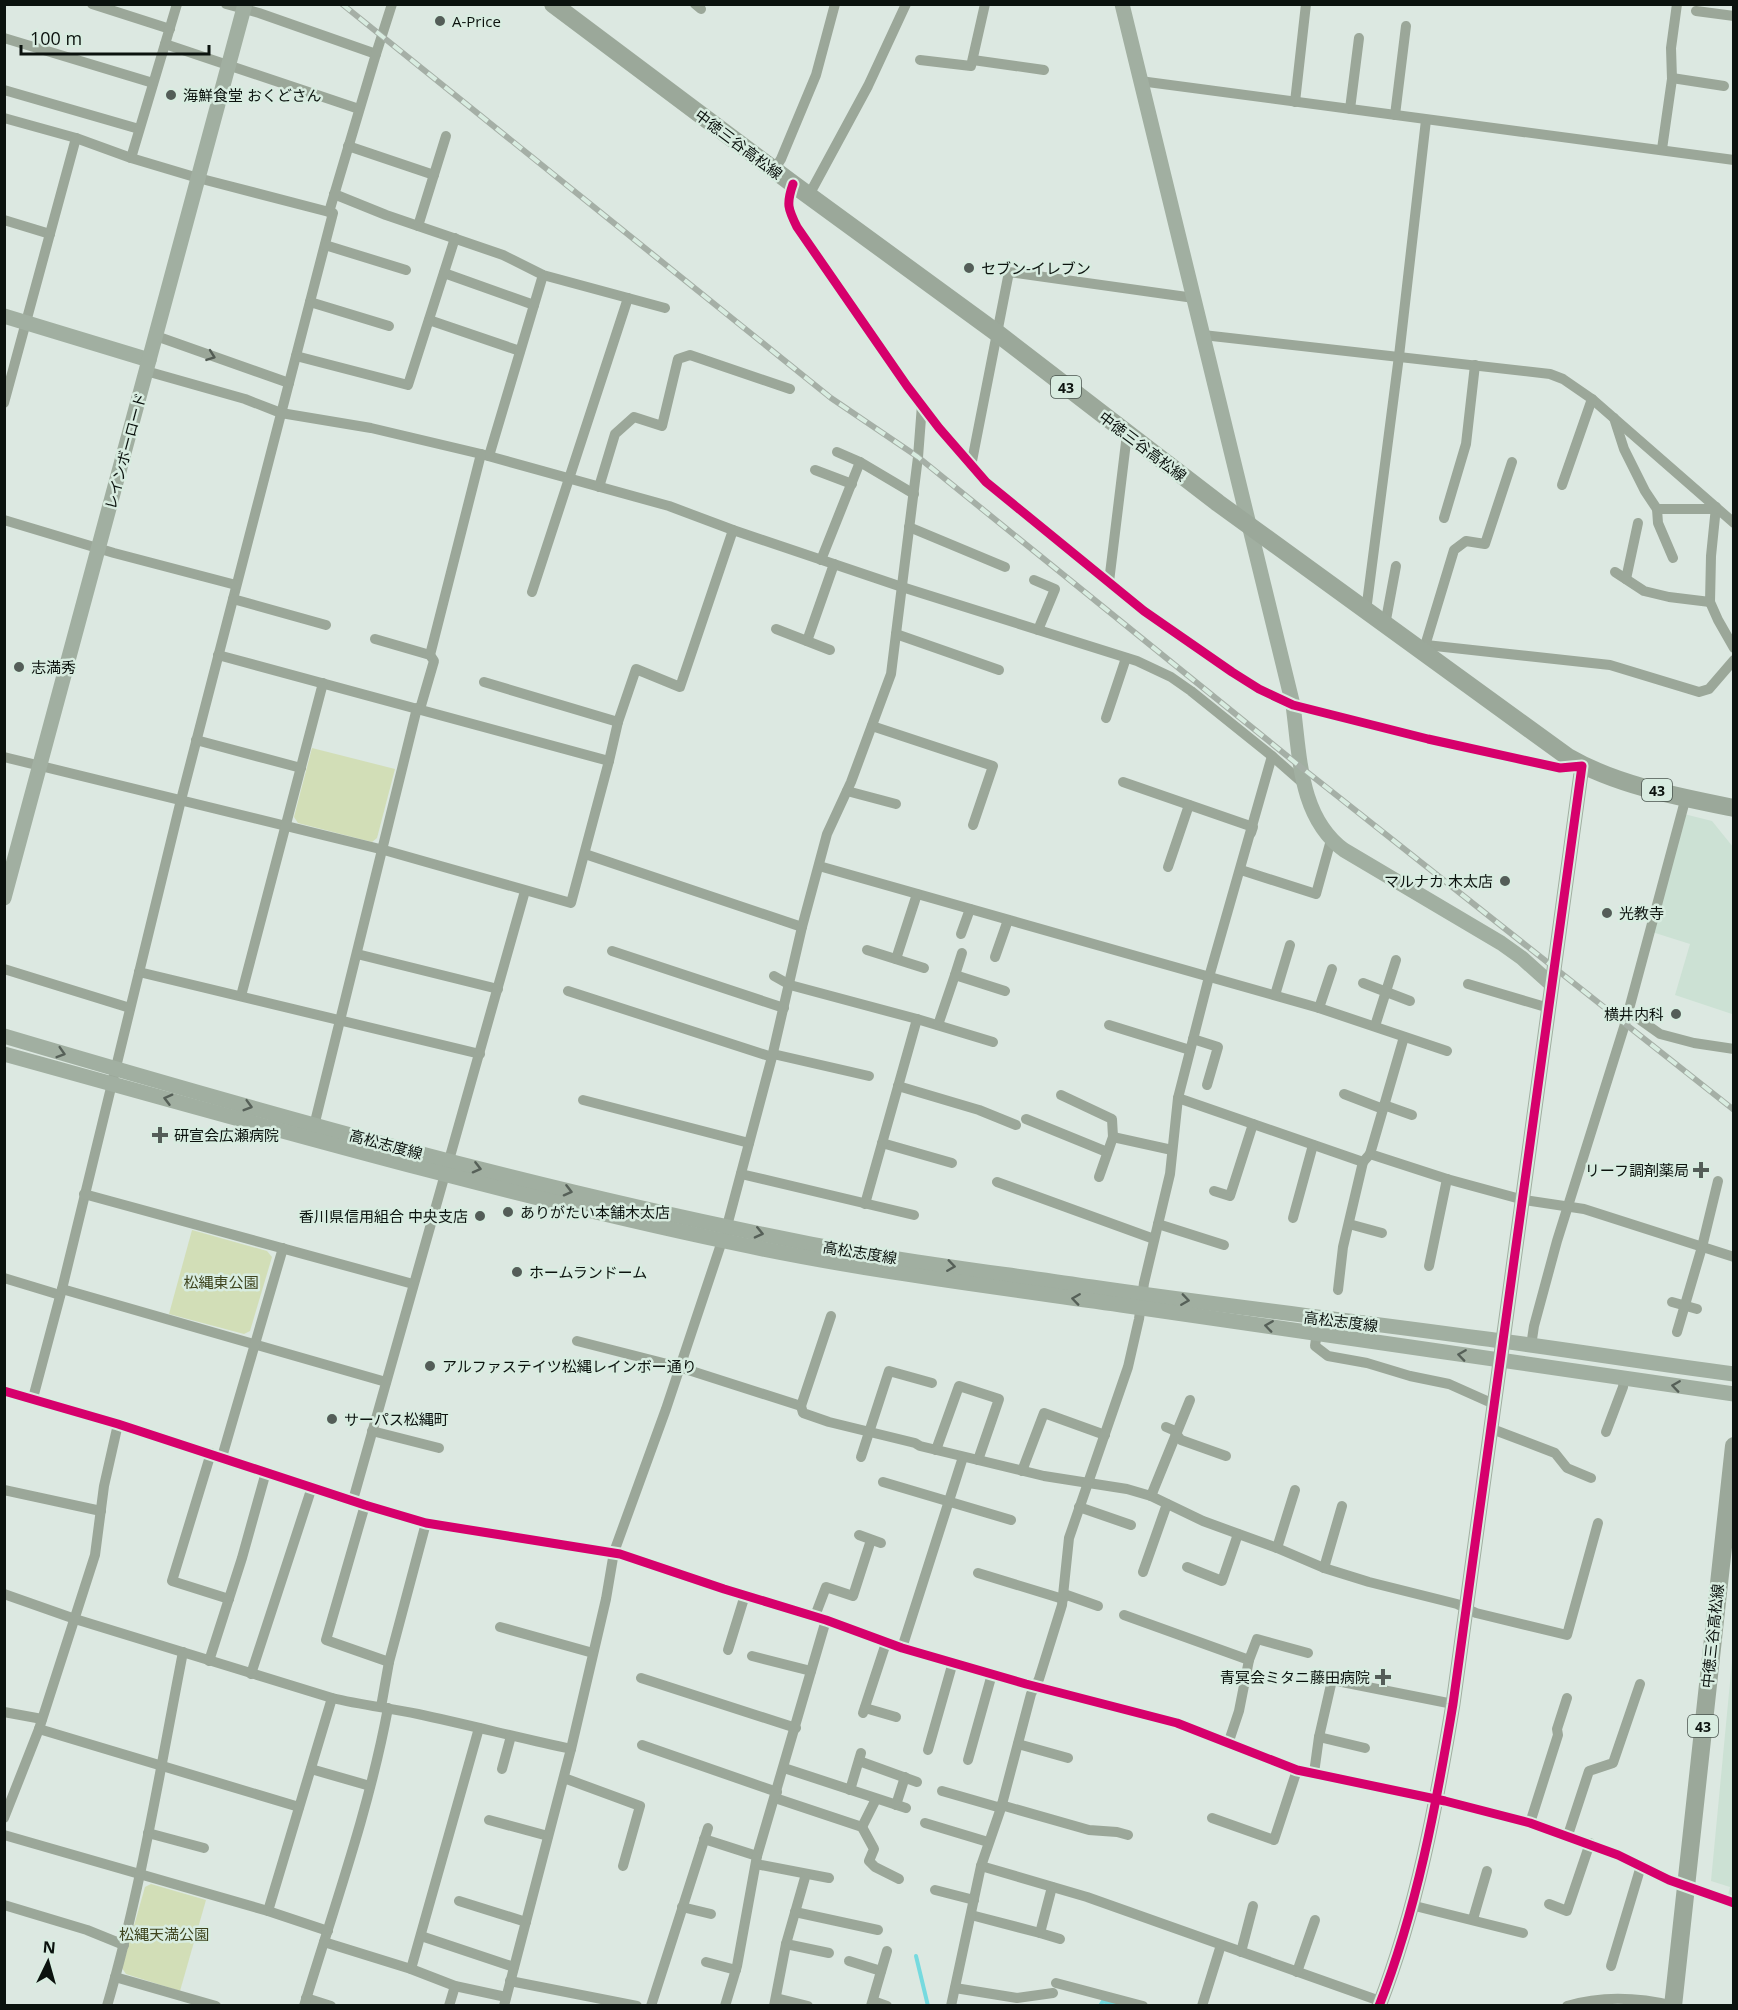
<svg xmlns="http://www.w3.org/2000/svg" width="1738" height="2010" font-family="'Open Sans','Noto Sans JP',sans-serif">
	<rect width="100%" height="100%" fill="#dce8e1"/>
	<g fill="#cce1d4">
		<path d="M1684,814L1712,821L1733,847L1732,1014L1675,995L1690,944L1652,932Z"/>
		<path d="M1733,1651L1734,1896L1733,1897L1728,1895L1730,1887L1711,1881Z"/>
	</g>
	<g fill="#d2deb7">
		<path d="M312,748L395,769L377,838L372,842L298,823L294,817Z"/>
		<path d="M192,1230L267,1251L272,1257L250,1331L244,1334L169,1314Z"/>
		<path d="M151,1884L206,1900L180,1991L126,1974L122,1968L145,1887Z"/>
	</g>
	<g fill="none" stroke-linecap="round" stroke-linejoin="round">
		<g stroke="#76dadf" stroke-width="4">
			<path d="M916,1956L928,2006"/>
			<path d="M1100,2006L1103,2001L1117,2006"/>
		</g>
		<g stroke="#9ba799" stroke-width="10">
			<path d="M92,4L170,29"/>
			<path d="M226,4L259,13L376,54"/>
			<path d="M695,4L701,9"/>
			<path d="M1696,11L1734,16"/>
			<path d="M4,38L153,83"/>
			<path d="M165,44L359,109"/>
			<path d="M920,60L971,66L985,4"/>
			<path d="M973,60L1044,70"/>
			<path d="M1672,78L1724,86"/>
			<path d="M1140,81L1734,160"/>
			<path d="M4,90L139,129"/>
			<path d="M1295,102L1306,4"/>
			<path d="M1350,109L1359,38"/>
			<path d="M1395,115L1406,26"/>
			<path d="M4,118L76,138L131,158L198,178L333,213L181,800L62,1289L33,1398"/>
			<path d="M348,146L434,175"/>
			<path d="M1662,149L1672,79L1671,48L1677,4"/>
			<path d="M131,158L177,4"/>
			<path d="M774,170L781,159L816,75L835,4"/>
			<path d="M793,184C786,204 788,209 797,227L907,386L939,428L971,466L986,482L1144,611L1232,672L1259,689L1293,705L1428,739L1560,768L1582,766"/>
			<path d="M334,194L386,215L503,255L543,275L665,308"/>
			<path d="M809,195L868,86L906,4"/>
			<path d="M329,212L376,54L392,4"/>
			<path d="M4,220L50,234"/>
			<path d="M418,226L446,136"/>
			<path d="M325,245L406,270"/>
			<path d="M444,273L534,305"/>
			<path d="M310,302L389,326"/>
			<path d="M429,320L520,351"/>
			<path d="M1203,335L1550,374L1563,379L1592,399L1734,523"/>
			<path d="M156,336L289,383"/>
			<path d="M296,356L408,385L455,238"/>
			<path d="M146,371L245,399L281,413L371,428L481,454L669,506L733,530L902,587L1137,661L1171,677L1191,691L1272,756L1305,785"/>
			<path d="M4,403L76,138"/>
			<path d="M1614,418L1624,449L1645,491L1657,509L1658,523L1673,558"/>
			<path d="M837,452L860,462"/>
			<path d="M489,456L543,275"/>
			<path d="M971,466L1009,272L1194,298"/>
			<path d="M815,470L852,484"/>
			<path d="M1562,485L1592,399"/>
			<path d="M599,487L615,434L634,417L662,426L678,359L690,355L790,389"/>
			<path d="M1716,507L1711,556L1710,602L1718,620L1734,648"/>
			<path d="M1657,509H1716"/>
			<path d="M1444,518L1466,444L1475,365"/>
			<path d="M4,520L114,553L236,585"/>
			<path d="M909,527L1005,567"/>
			<path d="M821,560L860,462L914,494"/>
			<path d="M1615,572L1644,591L1669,597L1710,602"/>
			<path d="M1626,579L1638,523"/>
			<path d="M1034,580L1055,589L1038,630"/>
			<path d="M1109,582L1127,434"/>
			<path d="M532,592L628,298"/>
			<path d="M233,599L326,625"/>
			<path d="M1366,611L1399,356L1426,120"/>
			<path d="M1385,625L1396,566"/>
			<path d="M776,629L830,650"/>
			<path d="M896,634L999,670"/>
			<path d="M375,639L430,655L434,661L420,709"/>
			<path d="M807,641L834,564"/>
			<path d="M1426,645L1610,665L1699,692L1709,689L1734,660"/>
			<path d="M1424,649L1454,550L1466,541L1485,544L1512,462"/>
			<path d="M430,655L481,454"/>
			<path d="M484,682L618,722"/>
			<path d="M1106,718L1126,658"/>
			<path d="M872,726L993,766L973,825"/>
			<path d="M196,740L301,768"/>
			<path d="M4,757L384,850L571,903L609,761L218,655"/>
			<path d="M609,761L618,722L636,669L680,687L733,530"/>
			<path d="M1123,782L1253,827L1251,833"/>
			<path d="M847,791L896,804"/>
			<path d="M585,854L802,927"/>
			<path d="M819,866L1319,1008L1447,1051"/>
			<path d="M1168,867L1189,805"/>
			<path d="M1241,870L1316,894L1331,840"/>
			<path d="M961,934L970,909"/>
			<path d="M867,950L924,968"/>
			<path d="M612,951L784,1008"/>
			<path d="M357,954L498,989"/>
			<path d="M995,957L1008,920"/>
			<path d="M896,959L917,894"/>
			<path d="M4,969L130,1008"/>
			<path d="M139,972L480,1054"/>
			<path d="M955,975L962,953"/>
			<path d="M774,976L790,985L917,1019L993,1042"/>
			<path d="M1363,983L1410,1001"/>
			<path d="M1468,984L1549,1008"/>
			<path d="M568,991L772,1057"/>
			<path d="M1275,995L1290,945"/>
			<path d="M241,996L323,683"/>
			<path d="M1319,1008L1332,969"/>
			<path d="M1629,1012L1660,1034L1694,1043L1734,1049"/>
			<path d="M938,1025L955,975L1005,991"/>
			<path d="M1109,1025L1190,1050"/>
			<path d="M1375,1026L1396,960"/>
			<path d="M1404,1037L1370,1154L1447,1179L1524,1200L1584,1209L1734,1257"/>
			<path d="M1193,1039L1218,1047L1207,1085"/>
			<path d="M773,1054L869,1076"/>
			<path d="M898,1086L979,1110L1016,1125"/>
			<path d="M1344,1094L1383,1109"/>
			<path d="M1061,1095L1112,1119L1113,1137"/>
			<path d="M1178,1098L1363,1162L1370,1154"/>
			<path d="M583,1100L749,1143"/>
			<path d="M1384,1105L1412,1115"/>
			<path d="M1026,1119L1107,1152"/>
			<path d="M313,1130L417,708"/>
			<path d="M882,1143L952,1163"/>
			<path d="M741,1174L914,1215"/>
			<path d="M1099,1177L1113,1137L1172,1150"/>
			<path d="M997,1182L1154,1239"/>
			<path d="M1214,1191L1230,1196L1253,1124"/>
			<path d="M84,1194L413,1284"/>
			<path d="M865,1204L917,1019"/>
			<path d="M1293,1218L1313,1145"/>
			<path d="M1158,1224L1224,1245"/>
			<path d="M1349,1224L1382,1233"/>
			<path d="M1429,1266L1447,1179"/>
			<path d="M4,1278L60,1295"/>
			<path d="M62,1289L386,1382"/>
			<path d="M1338,1290L1343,1247L1363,1162"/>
			<path d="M1672,1302L1697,1309"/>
			<path d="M1317,1332L1315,1346L1328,1356L1367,1363L1410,1376L1449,1384L1496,1405"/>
			<path d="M1677,1332L1702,1247L1718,1181"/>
			<path d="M577,1341L679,1367L801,1406L831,1316"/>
			<path d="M1531,1346L1534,1326L1557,1241L1625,1024L1686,797"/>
			<path d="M4,1391L118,1424L365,1505L426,1523L620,1554L724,1589L826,1620L902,1648L1026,1684L1177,1723L1297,1770L1445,1801L1530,1823L1618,1855L1669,1880L1734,1903"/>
			<path d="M801,1406L803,1413L829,1422L915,1443L920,1446L1044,1476L1127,1489L1151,1496L1203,1521L1277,1548L1324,1568L1369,1582L1457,1604L1476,1613L1567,1635L1598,1523"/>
			<path d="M1166,1427L1173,1430L1181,1440L1226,1456"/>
			<path d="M1492,1429L1555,1453L1567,1468L1591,1478"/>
			<path d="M372,1431L439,1448"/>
			<path d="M1606,1432L1623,1387L1624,1378"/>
			<path d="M936,1450L959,1386L999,1399L978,1460"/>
			<path d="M211,1453L172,1581L229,1599"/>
			<path d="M222,1457L283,1248"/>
			<path d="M861,1457L889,1371L932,1383"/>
			<path d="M1022,1471L1044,1413L1105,1435"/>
			<path d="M883,1482L1011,1520"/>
			<path d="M4,1490L101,1511"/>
			<path d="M1151,1496L1190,1400"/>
			<path d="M353,1500L525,891"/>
			<path d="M365,1505L326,1640L389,1662"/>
			<path d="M1079,1507L1131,1525"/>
			<path d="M859,1535L881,1543"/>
			<path d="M1277,1548L1295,1490"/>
			<path d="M1187,1567L1222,1581L1238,1534"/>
			<path d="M1324,1568L1342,1506"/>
			<path d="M1143,1572L1167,1504"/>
			<path d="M978,1573L1063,1599"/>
			<path d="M4,1594L75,1619L332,1698C361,1705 389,1708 418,1714C469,1725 520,1738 571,1749"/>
			<path d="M1064,1594L1098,1606"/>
			<path d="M1124,1615L1249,1660"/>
			<path d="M815,1616L826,1587L853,1596L871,1540"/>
			<path d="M500,1627L593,1653"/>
			<path d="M902,1648L963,1457"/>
			<path d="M728,1650L745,1595"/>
			<path d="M752,1656L811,1671"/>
			<path d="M209,1661L242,1558L266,1472"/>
			<path d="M251,1674L312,1487"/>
			<path d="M641,1678L796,1728"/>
			<path d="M381,1707L389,1662L426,1523"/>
			<path d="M865,1708L896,1717"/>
			<path d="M4,1712L42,1719"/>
			<path d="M863,1713L886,1643"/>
			<path d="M39,1729L299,1807"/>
			<path d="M1319,1737L1365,1748"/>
			<path d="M1018,1744L1068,1758"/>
			<path d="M1228,1744L1239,1711L1249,1660L1257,1639L1308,1653"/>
			<path d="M642,1745L777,1792"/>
			<path d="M928,1750L953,1662"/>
			<path d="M968,1760L992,1674"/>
			<path d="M859,1761L917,1782"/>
			<path d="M784,1768L906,1808"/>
			<path d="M311,1769L370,1786"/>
			<path d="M502,1769L511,1736"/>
			<path d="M1314,1773L1319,1737L1332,1680L1453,1704"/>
			<path d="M564,1778L640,1806L623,1866"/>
			<path d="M850,1790L861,1753"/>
			<path d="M942,1791L1001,1808"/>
			<path d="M775,1798L862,1827L876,1799"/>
			<path d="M896,1805L905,1777"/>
			<path d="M1001,1805L1089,1830L1117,1832L1128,1835"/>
			<path d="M4,1818L39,1729L95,1555L104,1486L118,1424"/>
			<path d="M1212,1818L1274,1840L1297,1770"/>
			<path d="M489,1820L548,1836"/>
			<path d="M925,1823L988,1842"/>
			<path d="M1530,1823L1558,1735L1557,1729L1567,1698"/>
			<path d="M862,1827L874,1849L869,1861L875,1867L899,1879"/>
			<path d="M148,1833L204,1848"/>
			<path d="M4,1835L268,1911L328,1931"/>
			<path d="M1568,1835L1589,1771L1613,1763L1640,1684"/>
			<path d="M704,1839L757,1856"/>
			<path d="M756,1864L829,1878"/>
			<path d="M981,1866L1087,1897L1380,2001"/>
			<path d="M935,1890L974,1900"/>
			<path d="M459,1901L526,1922"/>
			<path d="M1549,1904L1567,1911L1590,1843"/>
			<path d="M4,1905L87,1930L124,1945"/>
			<path d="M1411,1905L1523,1933"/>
			<path d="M682,1907L711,1914"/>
			<path d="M268,1911L332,1698"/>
			<path d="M795,1912L878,1930"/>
			<path d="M971,1915L1040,1933L1052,1887"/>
			<path d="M1473,1919L1487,1871"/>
			<path d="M1040,1933L1060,1939"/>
			<path d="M421,1936L514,1967"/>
			<path d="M324,1942L411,1969L455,1986L506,1997"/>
			<path d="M786,1944L829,1953"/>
			<path d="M1241,1952L1253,1906"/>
			<path d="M849,1961L881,1971"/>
			<path d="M706,1962L736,1970"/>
			<path d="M1611,1966L1641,1866"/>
			<path d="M411,1969L479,1728"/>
			<path d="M1297,1972L1315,1920"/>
			<path d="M115,1977L216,2006"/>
			<path d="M510,1981L637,2006"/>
			<path d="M1056,1983L1143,2006"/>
			<path d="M955,1988L1017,1998L1053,1993"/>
			<path d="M306,1998L331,2006"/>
			<path d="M776,1998L808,2006"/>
			<path d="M873,2001L887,2006"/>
			<path d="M107,2006C141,1890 160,1770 183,1652"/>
			<path d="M304,2006C334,1907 369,1810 388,1708"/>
			<path d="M449,2006L455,1986"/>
			<path d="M504,2006L571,1749L606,1599L614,1552L666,1409L727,1226L772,1057L802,927L827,834L851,782L891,674L918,457L922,405"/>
			<path d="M651,2006L708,1828"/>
			<path d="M725,2006L737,1966L757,1856L826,1620"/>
			<path d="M774,2006L786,1944L806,1874"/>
			<path d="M871,2006L887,1951"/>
			<path d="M951,2006L981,1866L1001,1808L1031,1694L1039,1679L1062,1605L1069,1538L1128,1367L1139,1319L1144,1283L1170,1174L1178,1098L1209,977L1272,756"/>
			<path d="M1202,2006L1221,1945"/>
			<path d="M1567,2006C1603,1995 1638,1997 1675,2006"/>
		</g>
		<g stroke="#a1afa1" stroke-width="15">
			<path d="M1122,4L1293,705C1300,756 1299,817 1344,850L1501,943L1522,958L1551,984"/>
			<path d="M4,316L149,360"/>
			<path d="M4,898L245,4"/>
			<path d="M4,1036C271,1115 539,1191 811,1244C904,1262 999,1273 1092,1287C1221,1306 1350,1320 1479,1338C1564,1349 1649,1363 1734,1374"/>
			<path d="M4,1054C247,1121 488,1191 734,1243C864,1271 996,1287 1128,1306C1330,1335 1532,1365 1734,1394"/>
			<path d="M1379,2006C1417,1909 1436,1806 1453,1704L1582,766"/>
		</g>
		<g stroke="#9ba89a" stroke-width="18">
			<path d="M553,4L793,184L997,333L1218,503L1568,757C1616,785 1679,797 1734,808"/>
			<path d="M1673,2006L1734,1446"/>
		</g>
		<defs>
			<path id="rail" d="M342,4L831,398L918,457L1302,768L1734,1110"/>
		</defs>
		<use href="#rail" stroke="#a5afa6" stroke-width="6"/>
		<use href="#rail" stroke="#d8ece0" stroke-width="4" stroke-dasharray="11" stroke-linecap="butt"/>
		<defs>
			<g id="cycleway">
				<path d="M793,184C786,204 788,209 797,227L907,386L939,428L986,482L1144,611L1232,672L1259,689L1293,705L1428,739L1560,768L1582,766L1453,1704C1436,1806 1417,1909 1379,2006"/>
				<path d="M4,1391L118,1424L365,1505L426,1523L620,1554L724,1589L826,1620L902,1648L1026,1684L1177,1723L1297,1770L1445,1801L1530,1823L1618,1855L1669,1880L1734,1903"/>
			</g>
		</defs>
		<use href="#cycleway" stroke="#d8ece0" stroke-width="13"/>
		<use href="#cycleway" stroke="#d6006c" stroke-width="9"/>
	</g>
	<defs><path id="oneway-chevron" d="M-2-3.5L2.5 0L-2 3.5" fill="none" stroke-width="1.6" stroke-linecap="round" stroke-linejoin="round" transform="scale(1.5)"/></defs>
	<use stroke="#535c54" href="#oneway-chevron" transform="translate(211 356) rotate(20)"/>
	<g stroke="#566058">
		<use href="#oneway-chevron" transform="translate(61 1053) rotate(17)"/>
		<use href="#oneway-chevron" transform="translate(168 1099) rotate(-165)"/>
		<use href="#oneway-chevron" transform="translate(248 1106) rotate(16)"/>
		<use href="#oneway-chevron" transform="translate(477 1168) rotate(14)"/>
		<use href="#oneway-chevron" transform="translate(568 1191) rotate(14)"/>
		<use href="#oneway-chevron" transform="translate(759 1233) rotate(13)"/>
		<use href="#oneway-chevron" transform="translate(951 1266) rotate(8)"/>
		<use href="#oneway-chevron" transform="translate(1076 1299) rotate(-172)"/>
		<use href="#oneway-chevron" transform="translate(1185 1300) rotate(8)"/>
		<use href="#oneway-chevron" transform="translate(1269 1326) rotate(-172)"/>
		<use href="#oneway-chevron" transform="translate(1462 1355) rotate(-172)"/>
		<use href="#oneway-chevron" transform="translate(1676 1386) rotate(-172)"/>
	</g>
	<g fill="#545d58" stroke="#d8ece0" stroke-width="2">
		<circle cx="440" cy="21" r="6"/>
		<circle cx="171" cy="95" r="6"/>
		<circle cx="969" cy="268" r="6"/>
		<circle cx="19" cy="667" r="6"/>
		<circle cx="1505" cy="881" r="6"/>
		<circle cx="1607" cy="913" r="6"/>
		<circle cx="1676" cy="1014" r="6"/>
		<path d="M157 1126h6v6h6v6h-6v6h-6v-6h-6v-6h6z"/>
		<path d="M1698 1161h6v6h6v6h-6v6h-6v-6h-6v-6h6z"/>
		<circle cx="508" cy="1212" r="6"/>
		<circle cx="480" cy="1216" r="6"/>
		<circle cx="517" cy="1272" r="6"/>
		<circle cx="430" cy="1366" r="6"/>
		<circle cx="332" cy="1419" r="6"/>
		<path d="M1380 1668h6v6h6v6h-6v6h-6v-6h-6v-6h6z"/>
	</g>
	<g text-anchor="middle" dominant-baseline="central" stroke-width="5" stroke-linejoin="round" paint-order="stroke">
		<g fill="#d8ece0" stroke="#48534d" stroke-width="1.5">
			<rect x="1051" y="376" width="30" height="22" rx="4.5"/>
			<rect x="1642" y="779" width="30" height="22" rx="4.5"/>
			<rect x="1688" y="1715" width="30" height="22" rx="4.5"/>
		</g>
		<g font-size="14" font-weight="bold" fill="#0b120e">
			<text x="1066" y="387">43</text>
			<text x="1657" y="790">43</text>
			<text x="1703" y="1726">43</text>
		</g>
		<g font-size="15" fill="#0b120e" stroke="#d8ece0" text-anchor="start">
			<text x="452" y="21">A-Price</text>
			<text x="183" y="95">海鮮食堂 おくどさん</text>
			<text x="981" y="268">セブン-イレブン</text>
			<text x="31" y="667">志満秀</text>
			<text x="1493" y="881" text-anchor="end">マルナカ 木太店</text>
			<text x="1619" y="913">光教寺</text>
			<text x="1664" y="1014" text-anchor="end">横井内科</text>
			<text x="174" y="1135">研宣会広瀬病院</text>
			<text x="1689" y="1170" text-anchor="end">リーフ調剤薬局</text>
			<text x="520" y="1212">ありがたい本舗木太店</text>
			<text x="468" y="1216" text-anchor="end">香川県信用組合 中央支店</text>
			<text x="529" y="1272">ホームランドーム</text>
			<text x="442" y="1366">アルファステイツ松縄レインボー通り</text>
			<text x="344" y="1419">サーパス松縄町</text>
			<text x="1370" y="1677" text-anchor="end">青冥会ミタニ藤田病院</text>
		</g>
		<g font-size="15" fill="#0b120e" stroke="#d8ece0">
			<text transform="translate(739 144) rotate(37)">中徳三谷高松線</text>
			<text transform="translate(1143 446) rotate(37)">中徳三谷高松線</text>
			<text transform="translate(125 451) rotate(-75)">レインボーロード</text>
			<text transform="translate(386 1144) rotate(15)">高松志度線</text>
			<text transform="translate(860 1252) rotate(9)">高松志度線</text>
			<text transform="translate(1341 1321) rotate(7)">高松志度線</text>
			<text transform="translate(1712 1636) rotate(-84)">中徳三谷高松線</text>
		</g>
		<g font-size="15" fill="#3e441e" stroke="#d8ece0">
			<text x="221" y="1282">松縄東公園</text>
			<text x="164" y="1934">松縄天満公園</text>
		</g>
	</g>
	<rect width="1738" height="2010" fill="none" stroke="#0b120e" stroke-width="12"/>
	<g transform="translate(48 1962) rotate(5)" stroke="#d8ece0" stroke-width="4.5" paint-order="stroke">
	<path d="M0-4.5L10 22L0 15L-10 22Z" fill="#0b120e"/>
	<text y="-9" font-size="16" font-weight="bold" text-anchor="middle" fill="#0b120e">N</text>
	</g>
	<path d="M21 45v9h188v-9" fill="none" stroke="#0b120e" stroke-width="3"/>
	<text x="30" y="45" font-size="18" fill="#0b120e" stroke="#d8ece0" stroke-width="4.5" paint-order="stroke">100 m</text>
</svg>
